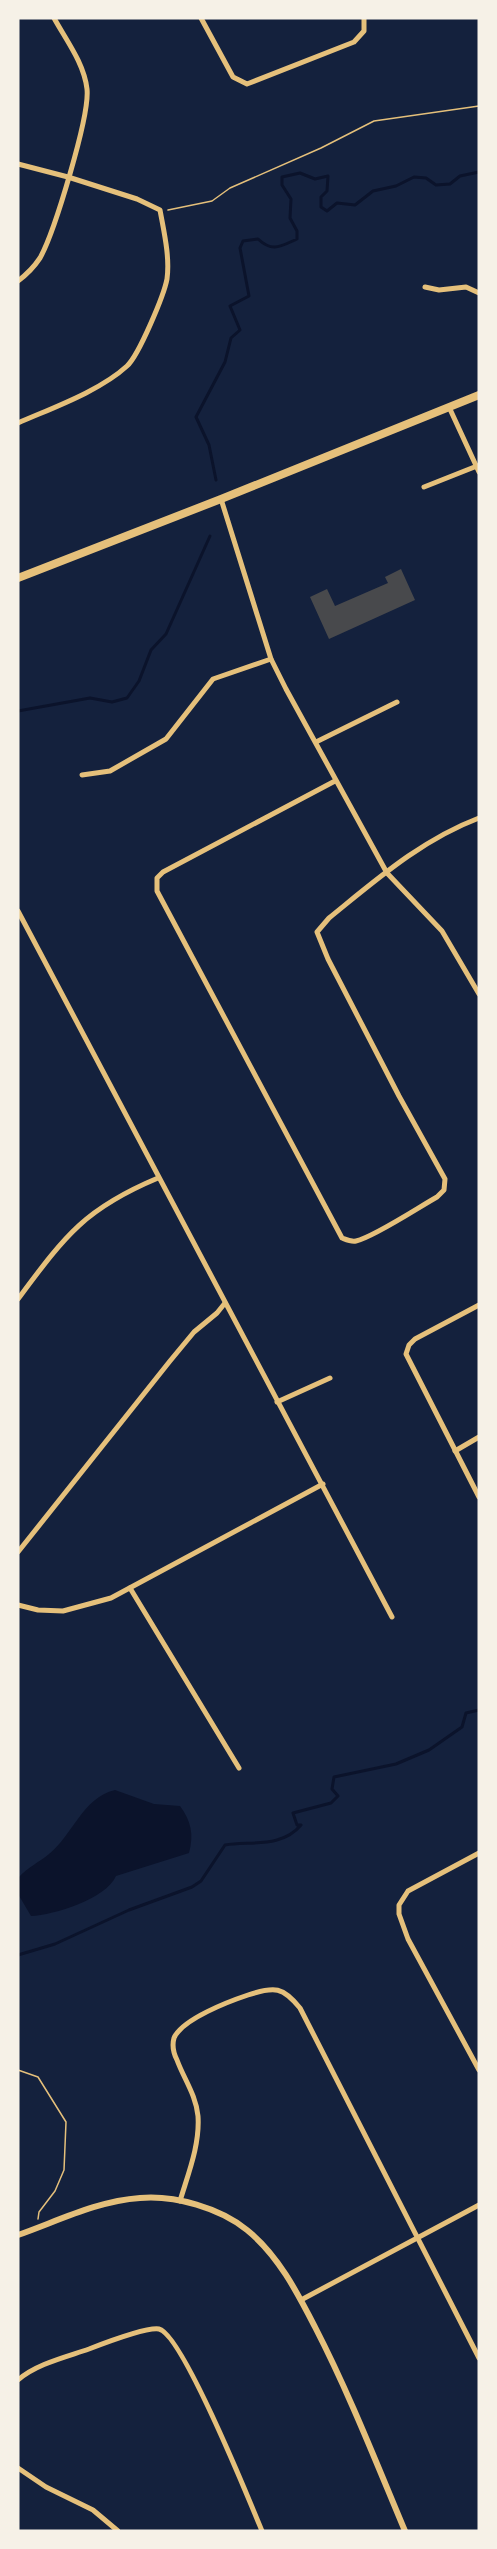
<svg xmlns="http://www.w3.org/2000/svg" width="497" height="2549" font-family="Cabin,sans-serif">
	<rect width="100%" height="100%" fill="#14213d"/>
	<path fill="#0b132b" d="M115,1790L154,1804L180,1806C191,1821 194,1834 189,1853L116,1876C106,1899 54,1915 31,1916L18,1894L19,1877C28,1867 38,1863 49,1854C73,1835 82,1798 115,1790Z"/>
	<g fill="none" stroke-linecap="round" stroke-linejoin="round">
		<g stroke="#0b132b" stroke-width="3">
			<path d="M216,480L209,445L196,417L225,362L231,338L240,330L230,306L249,296L240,248L243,241L258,239C273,253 281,246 297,239V231L290,218L291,199L282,185V177L300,173L315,179L328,176L327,191L321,197V207L327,211L337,203L355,205L373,191L396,186L414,177L426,178L436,185L450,184L460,176L479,172"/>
			<path d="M18,711L90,698L112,702L127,698L139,681L151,650L166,634L210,536"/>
			<path d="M18,1955L55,1944L129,1910L192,1887L201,1881L225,1845C251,1841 282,1848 301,1825H297L293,1813L331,1803L338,1796L332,1789L334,1777L396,1764L429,1750L462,1727L466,1713L479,1710"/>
		</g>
	</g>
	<path fill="#48494c" d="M401,569L415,600L329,639L310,597L327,589L335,606L388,583L385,577Z"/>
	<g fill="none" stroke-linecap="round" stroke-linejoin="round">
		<g stroke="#e5c07b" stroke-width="1.5">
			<path d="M168,210L212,201L230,188L321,148L374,121L479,106"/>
			<path d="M18,2070L38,2077L66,2122L64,2170L55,2191L39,2212L38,2219"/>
		</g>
		<g stroke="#e5c07b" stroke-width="5">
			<path d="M201,18L233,77L247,84L354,42L364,31V18"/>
			<path d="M18,164L68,177L137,199L160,210C164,232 170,257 167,279C164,295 139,355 127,366C100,391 52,408 18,423"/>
			<path d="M18,281C26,275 34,267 40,258C54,233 90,116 87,89C84,63 66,40 54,18"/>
			<path d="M425,287L439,290L466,287L479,293"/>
			<path d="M449,407L479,472"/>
			<path d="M424,487L477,466"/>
			<path d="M221,499L271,659L286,689L387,873L442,931L479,994"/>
			<path d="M316,742L397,702"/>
			<path d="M82,775L110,771L166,739L213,679L271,659"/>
			<path d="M335,781L163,872L157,878V891L342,1238C347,1240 351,1242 356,1241C374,1237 419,1207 437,1197L444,1190L445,1179L399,1096L328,959L317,932L329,918C376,880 421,840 479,818"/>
			<path d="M18,911L392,1617"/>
			<path d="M18,1299C65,1236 84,1209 158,1178"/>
			<path d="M479,1305L415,1339L409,1345L406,1354L479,1497"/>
			<path d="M277,1402L330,1378"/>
			<path d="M455,1451L479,1437"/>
			<path d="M18,1552L170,1361L194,1332L217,1313L225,1303"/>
			<path d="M130,1588L239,1768"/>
			<path d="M18,1605L38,1610L63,1611L111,1598L323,1484"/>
			<path d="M479,1853L408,1891L399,1905V1914L408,1939L479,2070"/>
			<path d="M180,2201C188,2174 200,2145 198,2116C196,2095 184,2079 177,2060C174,2054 172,2045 174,2038C182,2019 230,2001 248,1995C275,1986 283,1987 300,2008L479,2358"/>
			<path d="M301,2300L479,2205"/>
			<path d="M18,2380C36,2364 66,2357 89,2349C102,2344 147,2327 159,2329C182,2334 250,2502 262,2531"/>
			<path d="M18,2468L46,2487L93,2510L118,2531"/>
		</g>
		<path stroke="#e5c07b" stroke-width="6" d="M18,2235C58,2221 97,2201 140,2198C175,2195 220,2208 247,2230C278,2255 297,2292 315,2327C349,2393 376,2462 405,2531"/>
		<path stroke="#e5c07b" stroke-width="8" d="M18,578L221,499L479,395"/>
	</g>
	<rect width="497" height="2549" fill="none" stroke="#f6f1e7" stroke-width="39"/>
</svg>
